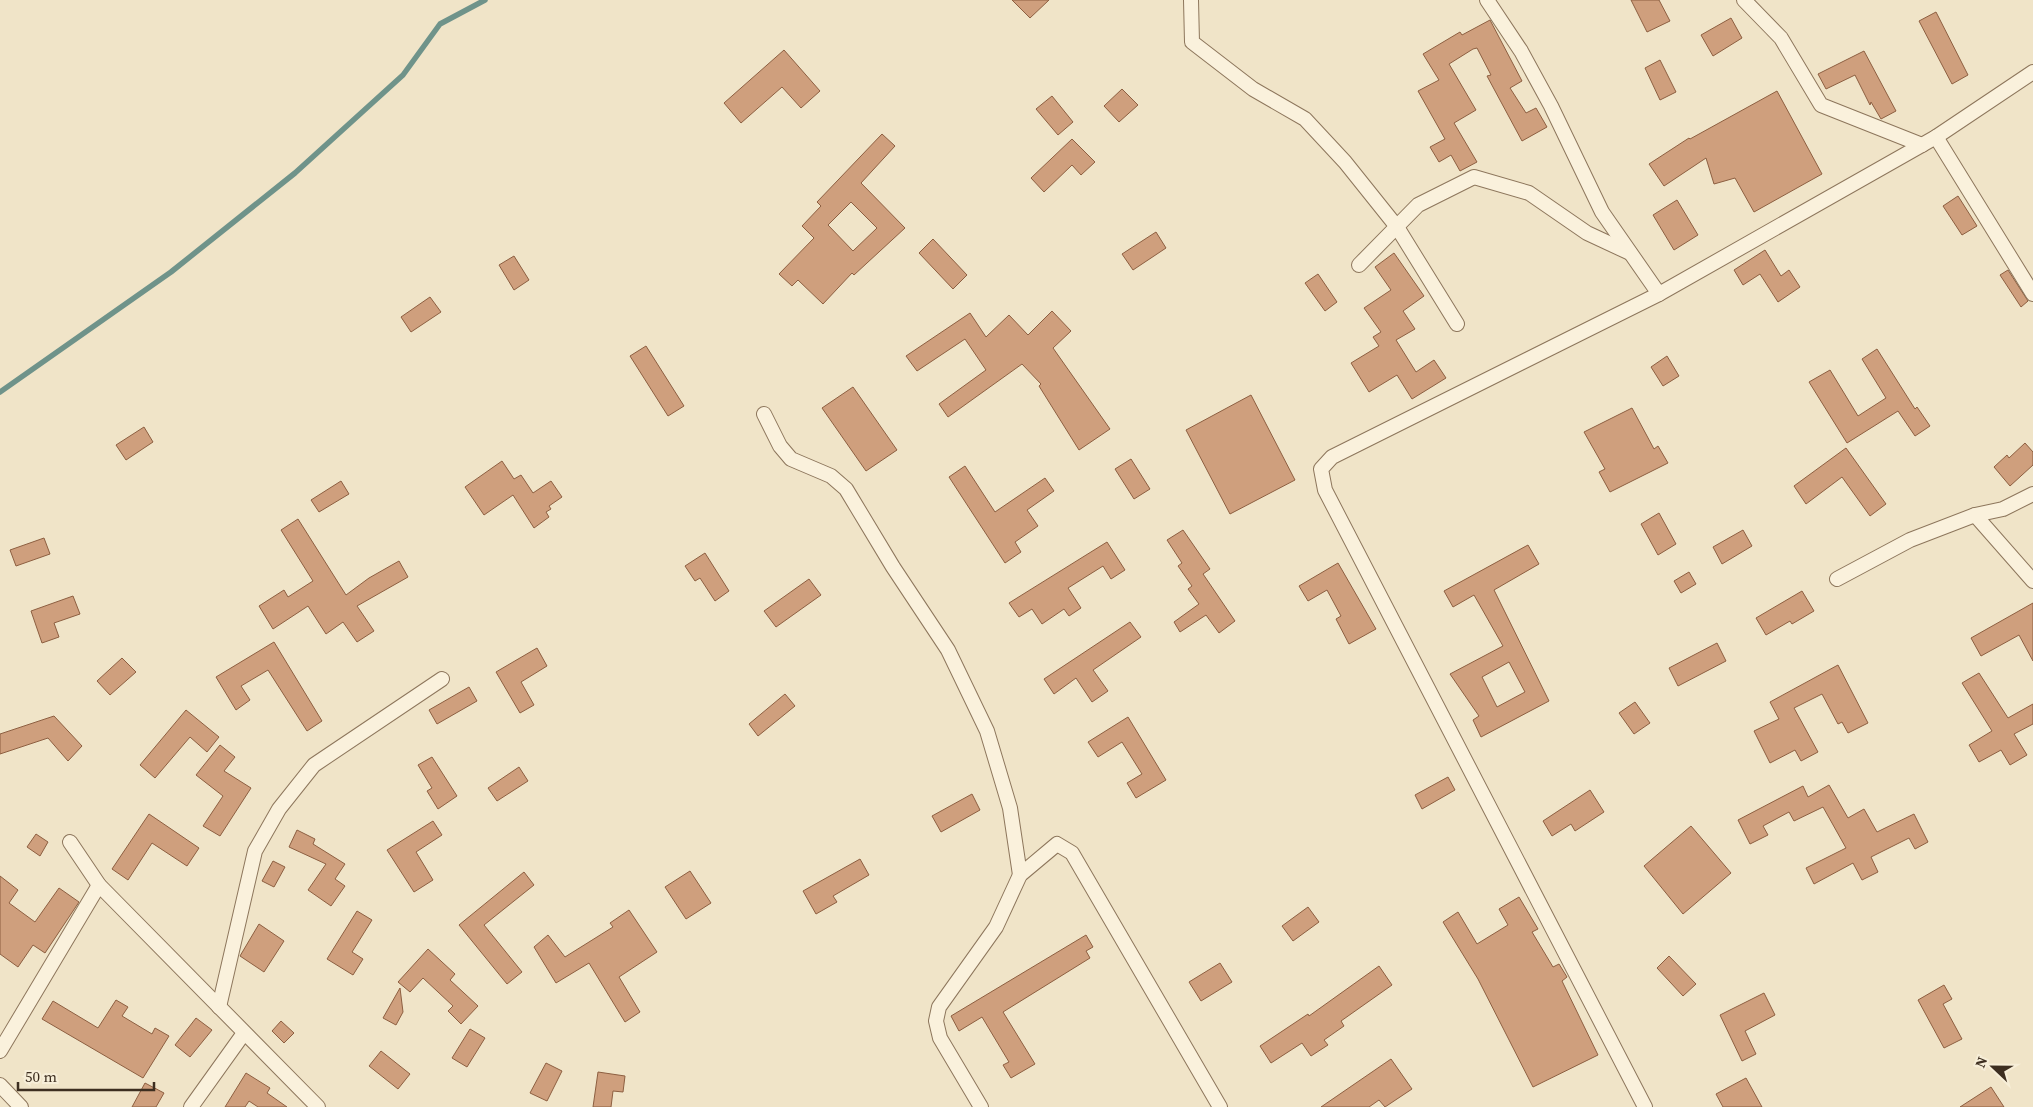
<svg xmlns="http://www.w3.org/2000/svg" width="2033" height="1107" font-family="'Source Serif 4',serif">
	<rect width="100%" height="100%" fill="#f0e4c8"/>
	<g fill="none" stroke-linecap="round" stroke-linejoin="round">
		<path stroke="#6f938a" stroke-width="5.5" d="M0,392L171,272L295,173L403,75L440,24L485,0"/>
	</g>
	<g fill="#cf9f7d" stroke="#8d5f41" fill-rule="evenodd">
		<path d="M1012,0H1049L1030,18Z"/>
		<path d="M1631,0H1659L1670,21L1647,32Z"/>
		<path d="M1936,12L1968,75L1952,84L1919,21Z"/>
		<path d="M1731,18L1742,38L1713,56L1701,35Z"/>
		<path d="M1490,20L1522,81L1510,88L1526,113L1536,108L1547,127L1522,141L1487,76L1491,75L1477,48L1473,49L1449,64L1476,110L1454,123L1477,162L1460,171L1451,155L1439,162L1430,147L1445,139L1418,91L1439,80L1423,54L1460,32L1462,35Z"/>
		<path d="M784,50L820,91L801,108L782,87L741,123L724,103Z"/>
		<path d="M1864,51L1896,111L1881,119L1871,102L1870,105L1855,75L1826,89L1818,74Z"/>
		<path d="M1660,60L1676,92L1660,100L1645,68Z"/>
		<path d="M1122,89L1138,105L1119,122L1104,106Z"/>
		<path d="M1777,91L1822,174L1754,212L1735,178L1714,184L1706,158L1664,186L1649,164L1689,138L1690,139Z"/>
		<path d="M1052,96L1073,122L1058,135L1036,109Z"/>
		<path d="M882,134L895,146L861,183L905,228L854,275L852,273L823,304L798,280L792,286L779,274L814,238L802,226L821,206L817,202ZM851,202L877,228L853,251L828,225Z"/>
		<path d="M1072,139L1095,162L1081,175L1072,165L1044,192L1031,178Z"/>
		<path d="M1958,196L1977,226L1962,235L1943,206Z"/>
		<path d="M1677,200L1698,235L1674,250L1653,215Z"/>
		<path d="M1156,232L1166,248L1133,270L1122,254Z"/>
		<path d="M933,239L967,275L953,289L919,253Z"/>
		<path d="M1765,250L1781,276L1789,270L1800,287L1778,302L1760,274L1743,285L1734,270Z"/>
		<path d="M1394,253L1424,296L1403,311L1415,329L1396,340L1416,372L1434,360L1446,378L1412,399L1397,375L1369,392L1351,363L1379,346L1373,337L1381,332L1364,308L1391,290L1375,267Z"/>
		<path d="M514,256L529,280L514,290L499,265Z"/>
		<path d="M2008,270L2028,301L2021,307L2000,275Z"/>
		<path d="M1318,274L1337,302L1325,311L1305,283Z"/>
		<path d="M430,297L441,312L411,332L401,317Z"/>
		<path d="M1052,311L1071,331L1053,348L1110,429L1079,450L1039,386L1041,384L1022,364L948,417L939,404L986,370L965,339L917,371L906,356L970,313L986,337L1009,315L1028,335Z"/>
		<path d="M646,346L684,406L668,416L630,356Z"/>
		<path d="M1877,349L1915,409L1917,407L1930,426L1915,436L1898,411L1847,443L1809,382L1830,370L1858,416L1886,398L1862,359Z"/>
		<path d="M1667,356L1679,376L1663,386L1651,367Z"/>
		<path d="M853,387L897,450L866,471L822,408Z"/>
		<path d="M1251,395L1295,480L1230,514L1186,430Z"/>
		<path d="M1632,408L1654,449L1658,446L1668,463L1610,492L1599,472L1605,469L1584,432Z"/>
		<path d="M144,427L153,442L126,460L116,445Z"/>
		<path d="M2025,443L2033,452V465L2010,486L1994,467L2007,455L2009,458Z"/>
		<path d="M1846,448L1886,504L1870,516L1842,477L1806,504L1794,486Z"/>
		<path d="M1131,459L1150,489L1134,499L1115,469Z"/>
		<path d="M502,461L514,479L521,475L533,493L551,481L562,497L549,506L551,509L546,512L549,517L534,528L513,495L484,515L465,487Z"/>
		<path d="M965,466L995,512L1045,478L1054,491L1027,510L1038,526L1015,542L1021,552L1005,563L949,477Z"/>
		<path d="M341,481L349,494L319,512L311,500Z"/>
		<path d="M1659,513L1676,544L1658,555L1641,524Z"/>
		<path d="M298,519L346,595L369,578L399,561L408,577L357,606L374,631L357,642L343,622L326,634L308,606L273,629L259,606L284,590L288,597L313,581L281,530Z"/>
		<path d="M1183,530L1210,569L1203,574L1235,621L1219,633L1206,615L1180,632L1174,622L1199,604L1188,589L1192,586L1178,566L1182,563L1167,540Z"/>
		<path d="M1743,530L1752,546L1722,564L1713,547Z"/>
		<path d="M44,538L50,554L16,566L10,550Z"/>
		<path d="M1107,542L1125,570L1111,579L1103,566L1068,588L1081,608L1069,616L1064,609L1042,624L1032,609L1019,617L1009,603Z"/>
		<path d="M1528,545L1539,564L1494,590L1549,701L1481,737L1473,720L1479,716L1450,674L1503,646L1474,595L1453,607L1444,591ZM1509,662L1525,692L1497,707L1482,677Z"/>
		<path d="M705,553L729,591L715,601L700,578L695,581L685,566Z"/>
		<path d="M1338,563L1376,629L1349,644L1336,619L1341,616L1327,590L1308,601L1299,586Z"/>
		<path d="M1689,572L1696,584L1681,593L1674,581Z"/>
		<path d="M809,579L821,595L776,627L764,611Z"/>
		<path d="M1802,591L1814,611L1792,624L1790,621L1766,635L1756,618Z"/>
		<path d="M73,596L80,614L54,623L59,637L42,643L31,611Z"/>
		<path d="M2033,603V661L2019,635L1981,656L1971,638Z"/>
		<path d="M1130,622L1141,637L1093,670L1108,691L1092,702L1076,678L1054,694L1044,679Z"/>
		<path d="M274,642L322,721L307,731L268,670L241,686L250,700L236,710L216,677Z"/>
		<path d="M1717,643L1726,661L1678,686L1669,668Z"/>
		<path d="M537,648L547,666L521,682L534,705L520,713L496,672Z"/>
		<path d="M122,658L136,672L110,695L97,681Z"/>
		<path d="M1838,665L1868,723L1848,733L1842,722L1838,724L1822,694L1794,708L1818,752L1801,761L1795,750L1770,763L1754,731L1779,719L1770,702Z"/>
		<path d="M1979,673L2008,718L2033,704V724L2014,734L2027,755L2010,765L2001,750L1979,762L1969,745L1992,731L1962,683Z"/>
		<path d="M469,687L477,701L437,724L429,710Z"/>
		<path d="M785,694L795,706L758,736L749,724Z"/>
		<path d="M1635,702L1650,723L1634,734L1619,713Z"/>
		<path d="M186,710L219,737L207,752L190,737L155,778L140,765Z"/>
		<path d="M54,716L82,746L68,761L48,738L0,754V734Z"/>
		<path d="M1128,717L1166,780L1136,798L1127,783L1142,774L1122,742L1098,757L1088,742Z"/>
		<path d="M220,745L235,757L224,771L251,788L220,836L203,826L223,796L196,775Z"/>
		<path d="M432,757L457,796L438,809L427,791L432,788L418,765Z"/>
		<path d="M519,767L528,781L497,801L488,788Z"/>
		<path d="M1448,777L1455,790L1422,809L1415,795Z"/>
		<path d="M1829,785L1848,818L1864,809L1877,832L1914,814L1928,842L1915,849L1909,838L1871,857L1878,872L1862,880L1853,863L1814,884L1806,868L1846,848L1823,807L1794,821L1789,812L1763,826L1768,835L1750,844L1738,820L1803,786L1808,797Z"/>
		<path d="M1590,790L1604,812L1575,831L1571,824L1552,836L1543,821Z"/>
		<path d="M972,794L980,810L941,832L932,816Z"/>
		<path d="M149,814L199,848L187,866L152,843L128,880L112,869Z"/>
		<path d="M433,821L442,835L416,852L433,880L414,892L387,850Z"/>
		<path d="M1691,826L1731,873L1683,914L1644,866Z"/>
		<path d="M297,830L315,839L313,844L345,864L335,879L345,886L331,906L308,890L326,864L289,847Z"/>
		<path d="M36,834L48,842L40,856L27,847Z"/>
		<path d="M860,859L869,875L833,896L837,902L816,914L803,891Z"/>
		<path d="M273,861L285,867L274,887L262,881Z"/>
		<path d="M690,871L711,903L686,919L665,887Z"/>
		<path d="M524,872L534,885L484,925L522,972L507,984L459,925Z"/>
		<path d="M0,876L18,890L9,903L35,922L59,888L79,902L45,953L33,945L18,967L0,954Z"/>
		<path d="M1519,897L1538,929L1532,932L1553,967L1559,964L1567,977L1562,981L1598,1055L1533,1087L1478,979L1443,922L1458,912L1477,944L1508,925L1499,909Z"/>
		<path d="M1308,907L1319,922L1293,941L1282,926Z"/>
		<path d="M629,910L657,952L619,977L640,1012L625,1022L589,963L556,983L534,947L548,935L565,957L613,927L610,923Z"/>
		<path d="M357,911L372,920L352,952L363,959L353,975L327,959Z"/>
		<path d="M259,924L284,941L264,972L240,956Z"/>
		<path d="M1086,935L1093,947L1086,951L1090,958L1003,1012L1035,1064L1011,1078L1003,1065L1009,1062L982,1017L959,1031L951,1016Z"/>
		<path d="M428,949L455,974L450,980L478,1006L461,1024L448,1011L453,1006L423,978L410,992L398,982Z"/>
		<path d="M1669,956L1696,984L1683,996L1657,968Z"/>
		<path d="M1220,963L1232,982L1201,1001L1189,982Z"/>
		<path d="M1379,966L1392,985L1341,1021L1344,1026L1324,1040L1328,1045L1311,1056L1302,1043L1271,1063L1260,1046L1308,1014L1309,1016Z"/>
		<path d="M1944,985L1952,999L1943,1004L1962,1039L1944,1048L1918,1000Z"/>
		<path d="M400,988L403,1012L396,1025L383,1018Z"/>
		<path d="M1764,993L1775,1015L1745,1031L1756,1054L1742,1061L1720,1015Z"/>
		<path d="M116,1000L128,1007L122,1016L152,1034L155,1028L169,1036L143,1078L42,1019L53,1001L98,1028Z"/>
		<path d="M196,1018L212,1030L190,1057L175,1045Z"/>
		<path d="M281,1021L294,1033L284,1043L272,1031Z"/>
		<path d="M470,1029L485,1038L467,1067L452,1058Z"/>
		<path d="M381,1051L410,1074L398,1089L369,1066Z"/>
		<path d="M1391,1059L1412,1089L1385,1107L1379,1100L1369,1107H1321Z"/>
		<path d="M546,1063L562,1071L547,1101L530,1093Z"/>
		<path d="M598,1072L625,1076L623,1092L613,1091L611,1107H593Z"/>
		<path d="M246,1073L270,1088L267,1093L287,1107H258L249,1101L245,1107H225Z"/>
		<path d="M1746,1078L1762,1107H1723L1716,1094Z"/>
		<path d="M145,1083L164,1093L156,1107H132Z"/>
		<path d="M1991,1087L2004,1107H1960Z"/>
	</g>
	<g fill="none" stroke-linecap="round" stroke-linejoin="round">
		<defs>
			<g id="street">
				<path d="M1191,0L1192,42L1253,89L1305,119L1345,162L1397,227L1457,324"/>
				<path d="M1487,0L1521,51L1551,106L1602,212L1659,294"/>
				<path d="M1744,0L1781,38L1821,105L1922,145"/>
				<path d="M1936,137L2033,294"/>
				<path d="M1359,265L1418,205L1474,177L1529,193L1587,233L1630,253"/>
				<path d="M764,414L780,446L791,459L831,476L846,489L893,567L948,650L987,731L1010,808L1020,875"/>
				<path d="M1975,515L2033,581"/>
				<path d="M1837,579L1910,540L1975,515L2003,509L2033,494"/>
				<path d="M70,842L99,885L318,1107"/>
				<path d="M219,1007L255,851L279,809L314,765L442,679"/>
				<path d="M0,1051L99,885"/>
				<path d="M0,1085L21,1107"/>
				<path d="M191,1107L244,1033"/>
				<path d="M981,1107L940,1038L936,1021L939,1007L996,927L1020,875L1057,844L1072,853L1220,1107"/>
				<path d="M1645,1107L1325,490L1321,469L1332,457L1659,294L1936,137L2033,72"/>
			</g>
		</defs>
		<use href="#street" stroke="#8d765c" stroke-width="16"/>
		<use href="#street" stroke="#faf1dc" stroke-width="14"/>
	</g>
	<g transform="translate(1993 1067) rotate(292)" stroke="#f7eed8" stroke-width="4" paint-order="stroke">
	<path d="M0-4L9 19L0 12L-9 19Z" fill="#3d2e20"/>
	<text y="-8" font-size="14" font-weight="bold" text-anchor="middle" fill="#3d2e20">N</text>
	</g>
	<path d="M18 1082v8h136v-8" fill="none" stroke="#3d2e20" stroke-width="2.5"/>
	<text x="25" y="1082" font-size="15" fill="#3d2e20" stroke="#f7eed8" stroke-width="4" paint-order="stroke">50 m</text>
</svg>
